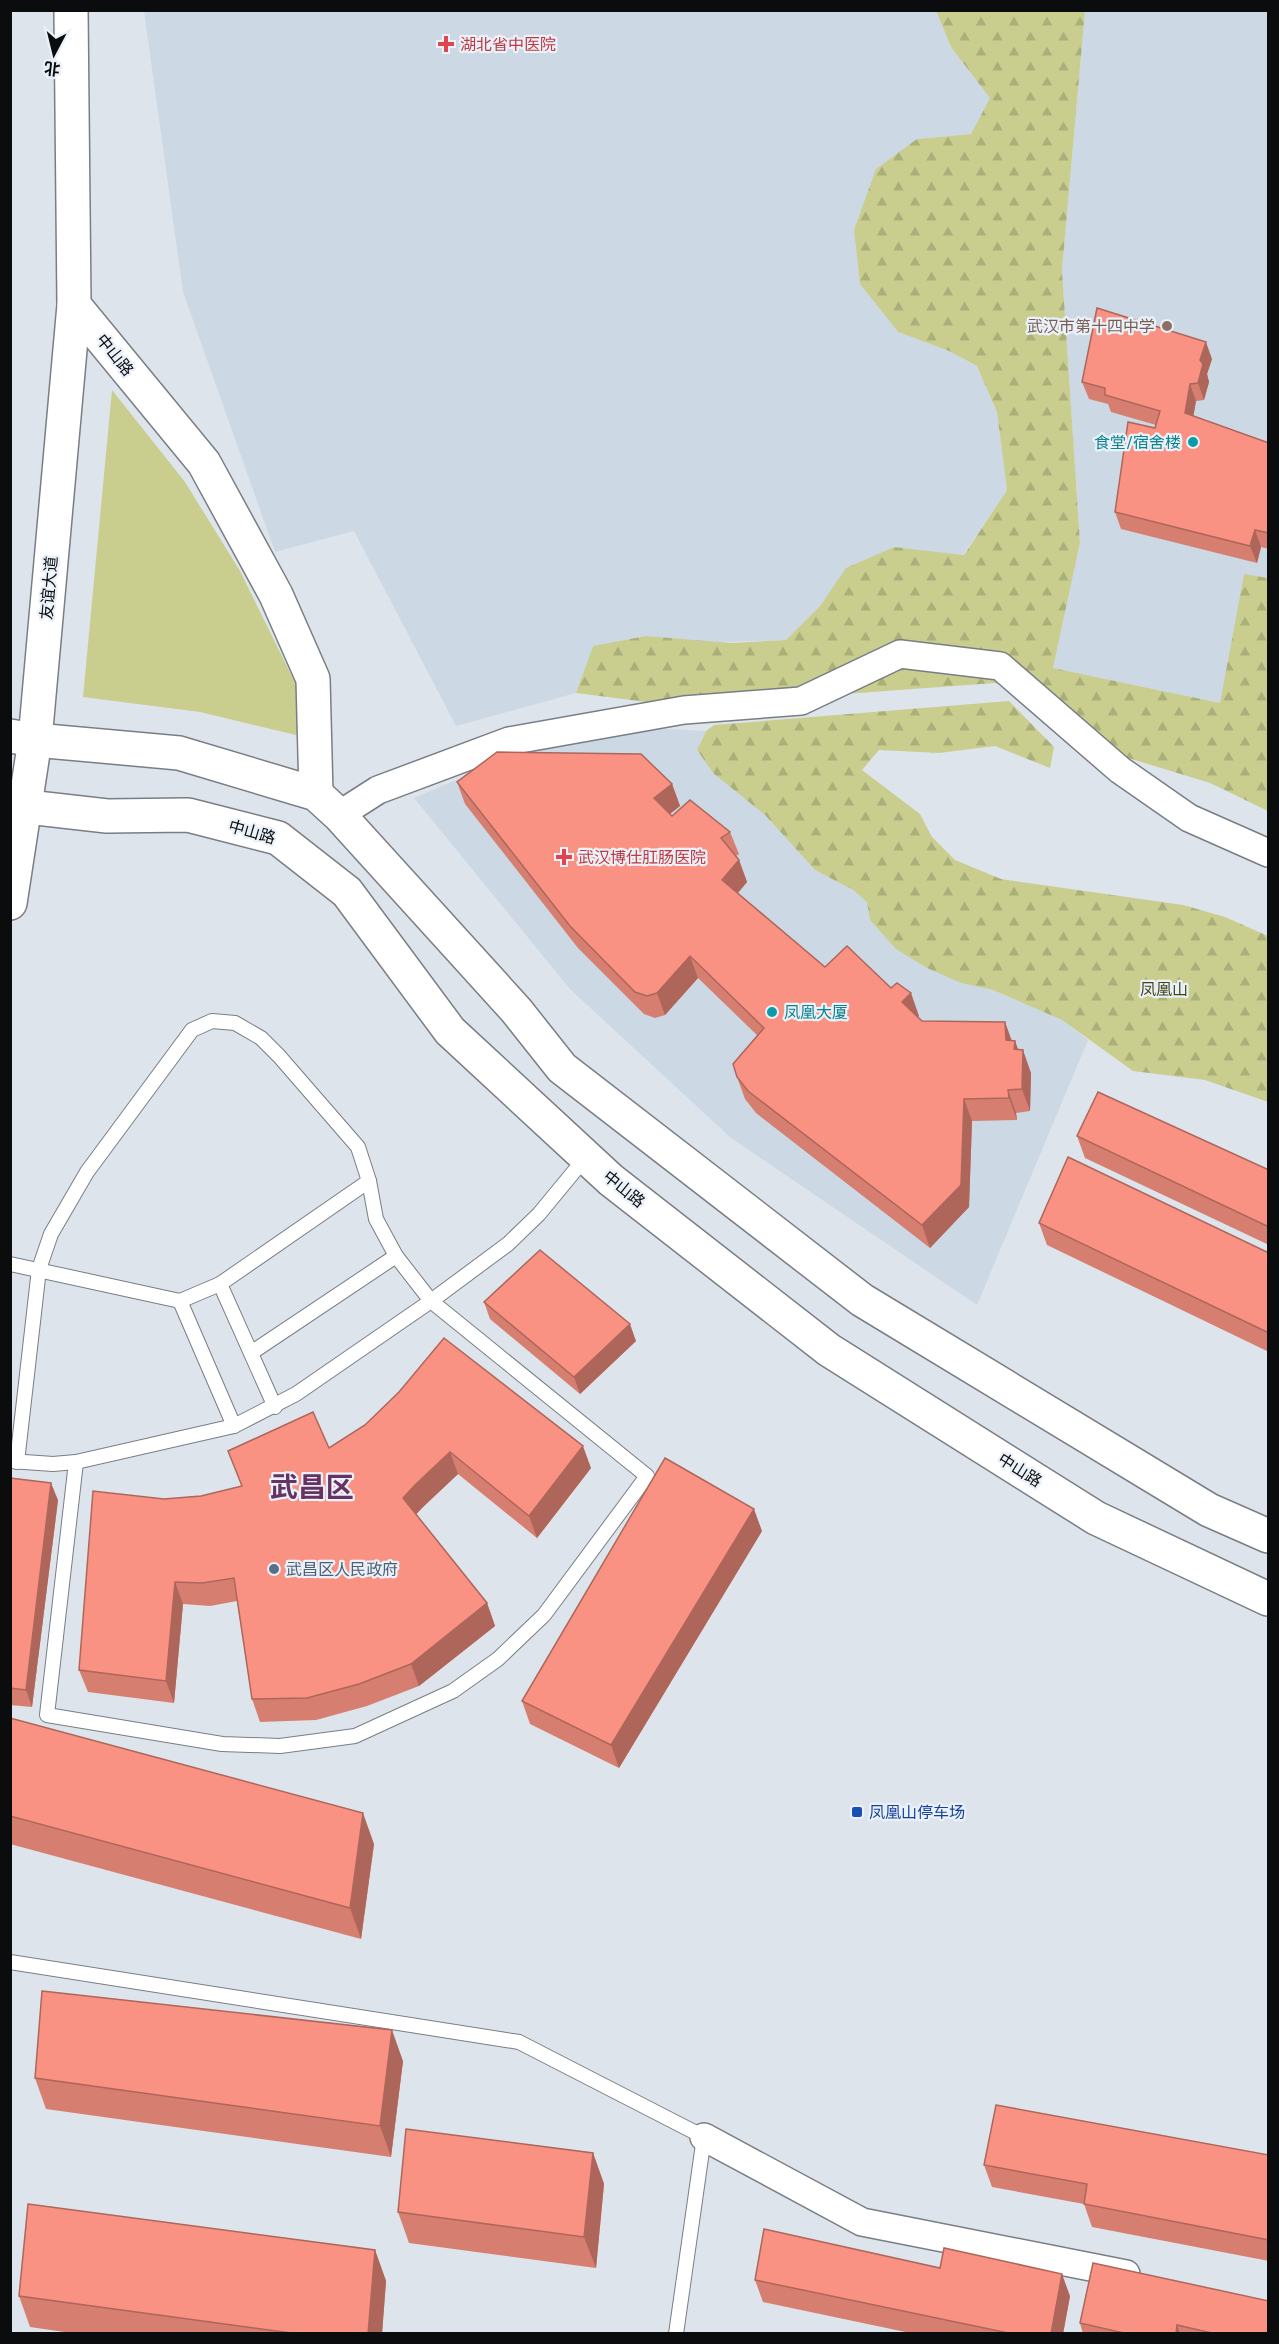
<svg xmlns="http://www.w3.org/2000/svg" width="1279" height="2344" font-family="Karla,'Noto Sans SC',sans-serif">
	<defs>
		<pattern id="forest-firs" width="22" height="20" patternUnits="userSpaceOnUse" patternTransform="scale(1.5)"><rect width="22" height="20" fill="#c9ce8f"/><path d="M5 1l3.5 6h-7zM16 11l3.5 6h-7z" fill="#abb07a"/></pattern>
	</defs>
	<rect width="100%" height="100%" fill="#dee4eb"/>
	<g fill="#cdd8e5">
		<path d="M144,11H936L951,47L991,97L971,134L917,139L854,230L860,284L898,332L949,351L977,366L997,412L1007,490L963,555L894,547L847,568L820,606L786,640L593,646L576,693L456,726L354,531L275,552L183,292Z"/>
		<path d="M1085,11H1268V578L1244,575L1220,703L1053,668L1080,543L1062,270Z"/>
		<path d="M584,725L706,731L697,750L714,774L765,815L815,870L853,890L867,902L870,920L961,983L993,990L1062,1020L1088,1040L977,1305L731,1138L570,989L414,798Z"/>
	</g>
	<g fill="url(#forest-firs)">
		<path d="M936,11H1085L1062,270L1080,543L1053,668L1220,703L1244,574L1268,578V811L1210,783L1125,757L1050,698L995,683L678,706L576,693L593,646L646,636L731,643L786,640L820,606L846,568L894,547L964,555L1007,490L997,412L977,366L949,351L898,332L860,284L854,230L876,169L917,139L971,134L990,98L951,47Z"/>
		<path d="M1009,701L1054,747L1050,768L995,746L939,753L879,750L862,770L920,814L932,837L955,860L1001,879L1183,905L1225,917L1268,936V1102L1205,1080L1133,1071L1062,1020L993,990L961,983L927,968L896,949L870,920L867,902L853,890L815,870L765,815L714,774L697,750L706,731L714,725Z"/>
	</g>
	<path fill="#c9ce8f" d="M112,390L185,482L240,571L307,707L296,735L200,712L83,697Z"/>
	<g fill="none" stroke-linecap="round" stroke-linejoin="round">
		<defs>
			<g id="lane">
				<path d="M10,1264L180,1301L234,1426"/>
				<path d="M220,1284L275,1407"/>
				<path d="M251,1353L396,1256"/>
				<path d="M10,1461L53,1464L76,1462L234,1426L296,1394L431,1301L508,1244L539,1214L586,1157"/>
				<path d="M17,1462L39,1269L51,1234L87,1172L192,1030L212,1021L235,1023L261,1038L279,1056L358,1147L369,1181L220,1284L180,1301"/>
				<path d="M76,1462L47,1715L222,1744L280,1746L355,1736L453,1691L498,1659L544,1615L647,1476L431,1301L396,1256L376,1219L369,1181"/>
				<path d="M10,1962L519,2042L704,2137L676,2334"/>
			</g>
			<g id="street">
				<path d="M339,815L378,790L509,741L684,710L801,701L900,654L1000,666L1120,770L1189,818L1268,853"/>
				<path d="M704,2137L862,2222L1126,2274"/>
			</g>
			<g id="primary">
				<path d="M74,305L204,463L276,595L313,679L316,794"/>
				<path d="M10,736L35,740L179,753L316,794L339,815L516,1010L562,1068L862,1300L1209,1510L1268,1536"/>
				<path d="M10,805L107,816L188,815L278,838L347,892L450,1031L611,1180L829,1350L1096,1518L1268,1599"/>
				<path d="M10,903L35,740L74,305L71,10"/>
			</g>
		</defs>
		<use href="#lane" stroke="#797e84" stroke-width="16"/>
		<use href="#street" stroke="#797e84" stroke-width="30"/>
		<use href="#primary" stroke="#797e84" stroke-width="36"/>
		<use href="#lane" stroke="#fff" stroke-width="14"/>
		<use href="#street" stroke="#fff" stroke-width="27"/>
		<use href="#primary" stroke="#fff" stroke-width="33"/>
	</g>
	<g fill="#d67e70">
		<path d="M1212,359L1207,374L1209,382L1204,400L1196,401L1193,416L1269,443V549L1261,547L1257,563L1121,529L1115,512L1156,425L1111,412L1108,404L1089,399L1082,382Z"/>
		<path d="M457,782L672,784L680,806L670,814L672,816L730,832L739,854L736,856L739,860L747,882L738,893L825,967L919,1016L918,1017L922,1021L1005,1022L1011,1041H1015L1018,1050L1031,1073L1030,1111L1016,1113L1017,1120L972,1121L969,1207L930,1248L756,1113L745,1099L737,1077L758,1036L698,978L665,1015L655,1018L644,1014L578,948L465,804Z"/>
		<path d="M1077,1136L1269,1170V1245L1085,1158Z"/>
		<path d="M1039,1223L1269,1253V1352L1047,1245Z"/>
		<path d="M484,1302L636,1341L580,1394L490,1319Z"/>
		<path d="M365,1425L591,1468L537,1538L458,1474L423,1507L416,1514L487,1603L495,1626L419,1686L367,1706L316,1720L260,1722L252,1699L237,1601L210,1606L183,1604L174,1703L88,1692L79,1670L164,1499L201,1496L241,1486L329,1448Z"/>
		<path d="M10,1478L58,1500L32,1707L10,1705Z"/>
		<path d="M762,1531L619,1768L530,1724L522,1701Z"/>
		<path d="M10,1718L374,1844L361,1939L10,1844Z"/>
		<path d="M403,2061L391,2157L46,2109L35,2078Z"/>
		<path d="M593,2153L604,2184L596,2268L409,2243L398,2212Z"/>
		<path d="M1269,2155V2261L1092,2227L1084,2204L992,2187L984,2165Z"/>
		<path d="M375,2250L386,2281L382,2334H78L30,2327L19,2296Z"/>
		<path d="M755,2280L1070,2296L1063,2334H915L763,2302Z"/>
		<path d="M1269,2301V2334H1083L1080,2323Z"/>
	</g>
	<g fill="#ae665b">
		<path d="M1206,342L1212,359L1207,374L1209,382L1204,400L1198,383L1200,360Z"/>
		<path d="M1190,384L1196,401L1191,430L1185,413Z"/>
		<path d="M1255,530L1261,547L1257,563L1250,546Z"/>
		<path d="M672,784L680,806L662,820L654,798Z"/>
		<path d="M739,860L747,882L730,902L722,880Z"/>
		<path d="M690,956L698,978L665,1015L657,993Z"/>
		<path d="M911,993L919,1016L910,1024L902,1002Z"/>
		<path d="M1005,1022L1013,1044L1006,1040Z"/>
		<path d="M1015,1041L1023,1063V1050L1031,1073L1030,1111L1022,1089L1014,1049Z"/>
		<path d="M1008,1090L1016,1113L1017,1120L1009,1098Z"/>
		<path d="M964,1099L972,1121L969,1207L930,1248L922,1225Z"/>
		<path d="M630,1324L636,1341L580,1394L574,1377Z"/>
		<path d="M583,1446L591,1468L537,1538L529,1516Z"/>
		<path d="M450,1452L458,1474L423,1507L411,1520L403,1498L415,1485Z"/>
		<path d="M51,1483L58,1500L32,1707L26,1690Z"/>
		<path d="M754,1509L762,1531L619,1768L611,1745Z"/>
		<path d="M175,1582L183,1604L174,1703L166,1681Z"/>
		<path d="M487,1603L495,1626L419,1686L411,1664Z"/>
		<path d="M363,1813L374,1844L361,1939L350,1908Z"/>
		<path d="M392,2030L403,2061L391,2157L380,2126Z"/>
		<path d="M593,2153L604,2184L596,2268L584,2237Z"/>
		<path d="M375,2250L386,2281L382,2334H368Z"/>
		<path d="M1062,2274L1070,2296L1063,2334H1051Z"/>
		<path d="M1177,2325L1180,2334H1176Z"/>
	</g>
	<g fill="#f99282" stroke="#ae665b" stroke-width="1.5">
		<path d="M1097,308L1206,342L1200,360L1203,364L1198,383L1190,384L1185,413L1269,443V533L1255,530L1250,546L1115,512L1128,422L1155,428L1160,411L1105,395V388L1082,382Z"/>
		<path d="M497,752L641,754L672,784L654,798L672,816L690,800L730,832L721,838L739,860L722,880L825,967L847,946L891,988L897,983L911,993L902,1002L922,1021L1005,1022L1006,1040L1015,1041L1014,1049L1023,1050L1022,1089L1008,1090L1009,1098L964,1099L961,1185L922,1225L748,1091L737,1077L733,1064L764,1028L690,956L657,993L647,996L635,992L570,926L457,782Z"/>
		<path d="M1098,1092L1269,1170V1227L1077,1136Z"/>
		<path d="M1068,1157L1269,1253V1333L1039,1223Z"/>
		<path d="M540,1250L630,1324L574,1377L484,1302Z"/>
		<path d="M444,1338L583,1446L529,1516L450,1452L415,1485L403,1498L487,1603L411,1664L359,1684L307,1698L252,1699L234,1578L202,1583L175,1582L166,1681L79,1670L93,1491L164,1499L201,1496L242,1486L228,1451L313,1412L329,1448L365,1425L399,1392Z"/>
		<path d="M665,1458L754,1509L611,1745L522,1701Z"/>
		<path d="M10,1478L51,1483L26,1690L10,1688Z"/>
		<path d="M10,1718L363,1813L350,1908L10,1816Z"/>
		<path d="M42,1991L392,2030L380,2126L35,2078Z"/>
		<path d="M996,2105L1269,2155V2240L1084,2204L1087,2184L984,2165Z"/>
		<path d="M406,2129L593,2153L584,2237L398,2212Z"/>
		<path d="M28,2204L375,2250L368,2334H299L19,2296Z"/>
		<path d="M764,2229L940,2268L944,2248L1062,2274L1051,2334H1013L755,2280Z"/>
		<path d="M1093,2263L1269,2301V2326L1267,2334H1216L1177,2325L1176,2334H1128L1080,2323Z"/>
	</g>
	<g fill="#e0444e" stroke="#ebf1f9" stroke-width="2">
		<path d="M443 35h6v6h6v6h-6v6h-6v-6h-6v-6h6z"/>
		<path d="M561 848h6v6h6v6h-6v6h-6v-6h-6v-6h6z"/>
	</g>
	<circle fill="#8d6e63" stroke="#ebf1f9" stroke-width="2" cx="1167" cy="326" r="6"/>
	<g fill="#0f9aa8" stroke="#ebf1f9" stroke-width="2">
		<circle cx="1193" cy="442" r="6"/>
		<circle cx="772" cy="1012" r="6"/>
	</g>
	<circle fill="#5c6f8a" stroke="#ebf1f9" stroke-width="2" cx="274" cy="1569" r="6"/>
	<rect fill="#1a4fb4" stroke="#ebf1f9" stroke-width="2" x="851" y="1806" width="12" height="12" rx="3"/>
	<g text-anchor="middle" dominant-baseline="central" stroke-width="4.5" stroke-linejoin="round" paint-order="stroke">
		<g font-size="16" fill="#be3a42" stroke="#ebf1f9" text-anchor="start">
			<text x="460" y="44">湖北省中医院</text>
			<text x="578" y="857">武汉博仕肛肠医院</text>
		</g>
		<g font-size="16" fill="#785e54" stroke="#ebf1f9" text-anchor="end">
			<text x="1155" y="326">武汉市第十四中学</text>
		</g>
		<g font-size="16" fill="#0a0c0e" stroke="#ebf1f9">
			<text transform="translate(115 355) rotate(51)">中山路</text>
			<text transform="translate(49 588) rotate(-85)">友谊大道</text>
			<text transform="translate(252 832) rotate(16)">中山路</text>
			<text transform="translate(624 1189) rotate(39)">中山路</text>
			<text transform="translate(1020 1470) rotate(32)">中山路</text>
		</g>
		<g font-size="16" fill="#0d838f" stroke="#ebf1f9" text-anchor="end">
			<text x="1181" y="442">食堂/宿舍楼</text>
			<text x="784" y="1012" text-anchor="start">凤凰大厦</text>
		</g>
		<g font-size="16" fill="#434419" stroke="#ebf1f9">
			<text x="1164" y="989">凤凰山</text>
		</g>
		<g font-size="16" fill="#4e5e75" stroke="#ebf1f9" text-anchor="start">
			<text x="286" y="1569">武昌区人民政府</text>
		</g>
		<g font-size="16" fill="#164399" stroke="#ebf1f9" text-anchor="start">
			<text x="869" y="1812">凤凰山停车场</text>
		</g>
		<g font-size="28" font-weight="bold" fill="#653262" stroke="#ebf1f9">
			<text x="312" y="1487">武昌区</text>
		</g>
	</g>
	<rect width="1279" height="2344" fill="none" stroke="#0a0c0e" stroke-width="24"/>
	<g transform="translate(54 54) rotate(187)" stroke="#ebf1f9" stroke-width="4.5" paint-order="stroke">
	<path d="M0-4.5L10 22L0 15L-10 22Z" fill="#0a0c0e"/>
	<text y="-9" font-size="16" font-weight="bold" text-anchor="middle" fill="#0a0c0e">北</text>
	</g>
</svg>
